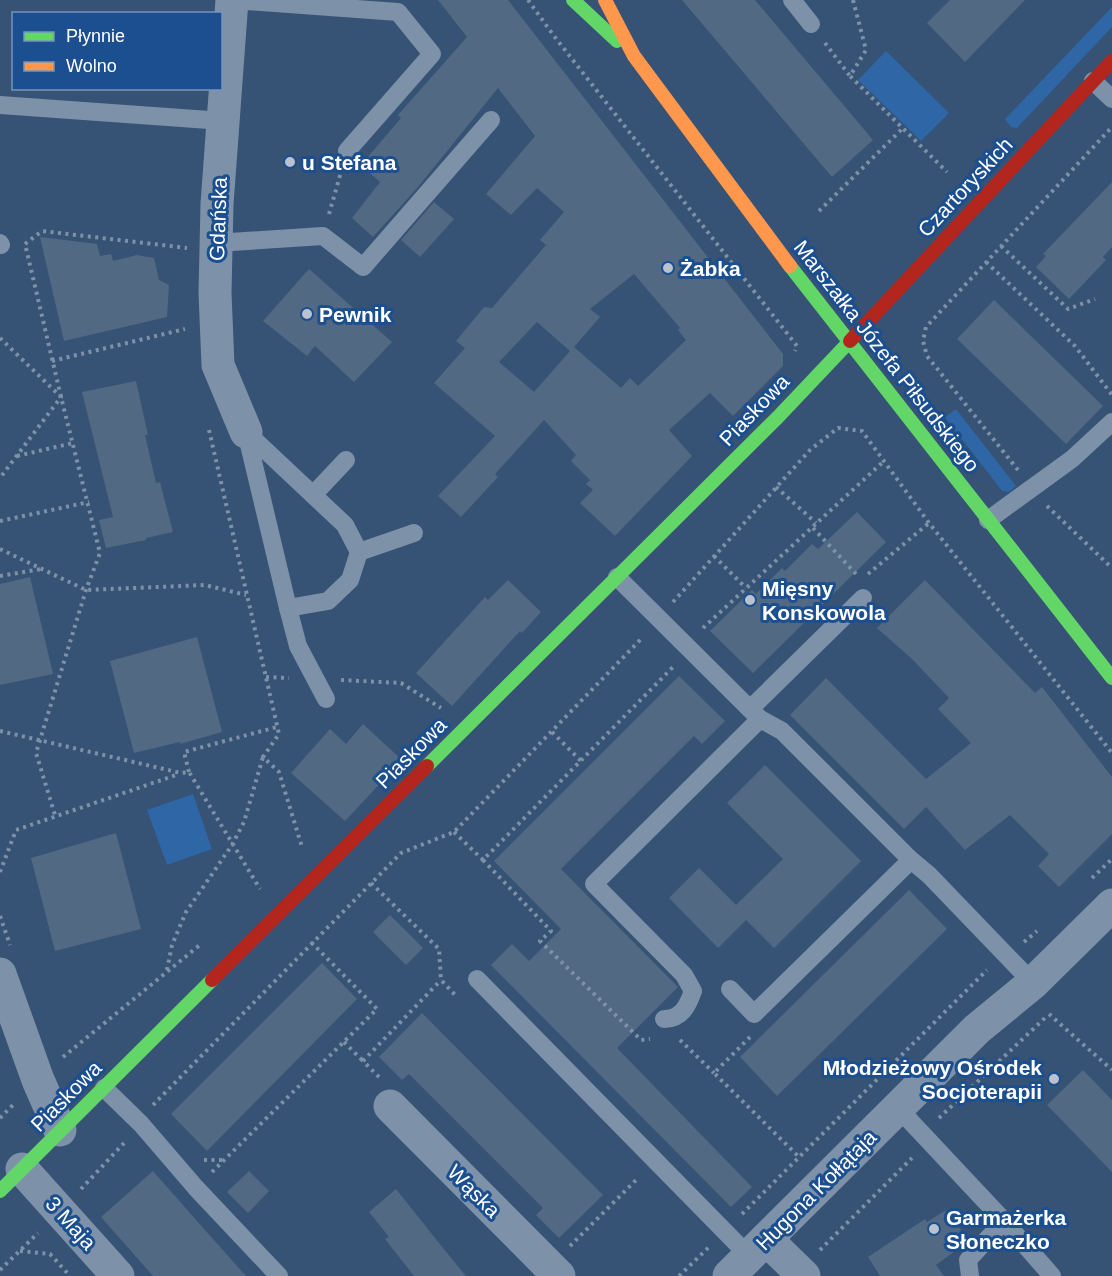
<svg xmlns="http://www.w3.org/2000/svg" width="1112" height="1276" font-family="Arial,sans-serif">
	<rect width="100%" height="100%" fill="#365274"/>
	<g fill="#2f66a5">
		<path d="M1112,7V27L1017,128L1011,127L1005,119Z"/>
		<path d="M886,51L949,113L921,141L858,80Z"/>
		<path d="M956,409L1016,486L1009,492L1002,491L945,417Z"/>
		<path d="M193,794L212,849L167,865L147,810Z"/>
	</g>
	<g fill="#526984" fill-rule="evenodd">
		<path d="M438,0H508L783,354V366L733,416L710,393L669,430L692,456L615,536L580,503L593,490L586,484L590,480L571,461L576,455L544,420L495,474L498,477L461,517L438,496L495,436L434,383L465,348L456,341L484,307L492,308L546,245L540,240L564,212L537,188L511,215L486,194L535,136L498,88L418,187L373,237L352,218L380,182L361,165L401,118L398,115L467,37ZM634,274L680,328L678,330L686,340L638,386L630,378L621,388L574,347L600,317L590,309ZM537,322L570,351L534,392L499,362Z"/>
		<path d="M682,0H755L873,140L832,177Z"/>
		<path d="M950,0H1025L965,62L927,23Z"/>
		<path d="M1112,182V247L1103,257L1106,260L1069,299L1036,267L1046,256L1043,254Z"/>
		<path d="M434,202L454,219L420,257L401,240Z"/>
		<path d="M40,237L97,244L100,256L111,254L113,261L137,255L154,258L159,280L169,285L167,317L64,341Z"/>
		<path d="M309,269L392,342L354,382L315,346L307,356L263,321Z"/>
		<path d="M994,300L1103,406L1066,444L957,339Z"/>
		<path d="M136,381L148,435H145L156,483L160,482L173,532L146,538V540L106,548L99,520L113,517L82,392Z"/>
		<path d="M857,512L886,542L753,673L710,631L752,590L756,594L782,568L785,571L812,544L818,549Z"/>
		<path d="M30,577L53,674L0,685V584Z"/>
		<path d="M508,580L541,612L522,633L520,631L452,706L416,673L485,597L488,600Z"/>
		<path d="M925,580L1035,693L1042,687L1112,777V834L1059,887L1038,866L1049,854L1010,815L965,850L926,807L904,829L790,715L826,678L926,779L971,743L938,709L949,698L912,659L877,628Z"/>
		<path d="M197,637L222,732L180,744V742L134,753L110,661Z"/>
		<path d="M679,676L725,721L702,744L694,736L561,869L678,987L617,1048L752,1187L731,1207L491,965L512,944L529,961L561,929L494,861Z"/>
		<path d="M363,724L402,760L345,821L291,773L330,729L346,744Z"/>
		<path d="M765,765L861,861L774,948L746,920L718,948L669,898L699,868L736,905L783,859L727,803Z"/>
		<path d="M116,833L141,929L55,951L31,858Z"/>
		<path d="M909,890L947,929L777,1096L740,1057Z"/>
		<path d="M390,915L423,948L406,965L373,932Z"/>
		<path d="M322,963L357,999L207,1151L171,1114Z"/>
		<path d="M422,1013L603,1195L559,1238L536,1215L543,1208L409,1074L402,1080L379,1057Z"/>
		<path d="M1083,1070L1112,1100V1172L1047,1105Z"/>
		<path d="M153,1171L205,1230L246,1276H153L101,1217Z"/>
		<path d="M249,1171L269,1191L248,1213L227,1192Z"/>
		<path d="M396,1189L443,1248L466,1276H414L385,1239L389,1237L369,1212Z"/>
		<path d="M946,1210L969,1241L936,1265L944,1276H880L868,1257L925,1219L927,1222Z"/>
	</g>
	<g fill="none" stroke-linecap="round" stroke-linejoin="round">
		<g stroke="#7d92a8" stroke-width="4" stroke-dasharray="3 4.5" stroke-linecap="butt">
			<path d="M528,0L554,36L797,346L795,351"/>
			<path d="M853,0L866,50L850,76L947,172"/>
			<path d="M825,43L850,76"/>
			<path d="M819,211L903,128"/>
			<path d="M329,214L341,172"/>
			<path d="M25,244L42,231L187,248"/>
			<path d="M1001,246L1068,309L1095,299"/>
			<path d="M26,248L61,397L100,553L86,590L36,753L55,815"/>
			<path d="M986,262L1075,346L1112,395"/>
			<path d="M0,338L61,397L0,478"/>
			<path d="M52,361L185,329"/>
			<path d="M209,430L279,734L263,757L279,772L302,847"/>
			<path d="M17,456L73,443"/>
			<path d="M1018,470L927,356L923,341L926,327L1112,127"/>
			<path d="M776,487L816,523"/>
			<path d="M1047,506L1112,568"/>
			<path d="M0,521L89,502"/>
			<path d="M813,528L857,575"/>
			<path d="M0,549L86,590L205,585L246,595"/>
			<path d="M714,556L746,588"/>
			<path d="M868,574L929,523"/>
			<path d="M0,576L41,569"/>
			<path d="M673,602L810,450L838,428L862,431L929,523L1112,753"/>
			<path d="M703,628L884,461"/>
			<path d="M266,677L289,678"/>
			<path d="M341,680L401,683L441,708"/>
			<path d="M0,731L181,773L189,772L260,889"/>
			<path d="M552,732L581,761"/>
			<path d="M189,772L184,752L277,727"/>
			<path d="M454,832L483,860L673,667"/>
			<path d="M483,860L551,931L540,941L641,1040L650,1039"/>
			<path d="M0,872L16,830L179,774"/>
			<path d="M1092,878L1112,859"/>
			<path d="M371,883L439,949L441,980L457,997"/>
			<path d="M0,916L10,945"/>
			<path d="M1024,942L1037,931"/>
			<path d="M167,970L172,945L186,912L232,845L244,822L263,757"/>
			<path d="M1049,1014L1112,1070"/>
			<path d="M750,1037L714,1073L799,1157"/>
			<path d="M680,1040L714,1073"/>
			<path d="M344,1042L363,1061"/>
			<path d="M63,1057L201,944"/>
			<path d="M379,1077L363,1061L441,980"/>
			<path d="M153,1105L401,853L454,832L643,637"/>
			<path d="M0,1118L14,1104"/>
			<path d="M939,1118L1047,1016"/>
			<path d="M204,1160H224"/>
			<path d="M212,1172L377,1009L311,942"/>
			<path d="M81,1189L125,1142"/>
			<path d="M742,1214L987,970"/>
			<path d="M570,1246L638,1178"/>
			<path d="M820,1250L912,1158"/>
			<path d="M20,1251L50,1254L70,1276"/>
			<path d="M0,1270L38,1233"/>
			<path d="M679,1276L709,1247"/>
		</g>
		<g stroke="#7d92a8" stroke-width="18">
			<path d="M232,0L398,12L432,54L347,151"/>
			<path d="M792,0L811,24"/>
			<path d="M1093,81L1112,99"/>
			<path d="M0,105L223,121"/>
			<path d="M0,243L1,245"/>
			<path d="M216,243L323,236L363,267L491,120"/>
			<path d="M246,432L345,525L359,552L350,580L328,601L288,608Z"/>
			<path d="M313,495L346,460"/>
			<path d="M988,520L1072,459L1112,422"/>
			<path d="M359,552L414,533"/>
			<path d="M617,577L760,719L782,731L911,860L929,875L1033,983"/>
			<path d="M288,608L298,646L326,699"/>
			<path d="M750,709L863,598"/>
			<path d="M477,979L749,1256"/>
			<path d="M730,989L754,1014L911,860"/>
			<path d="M664,1019C682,1019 688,1005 693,991L684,975L594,884L760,719"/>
			<path d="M104,1088L141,1124L196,1188L279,1276"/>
			<path d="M898,1108L1004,1221L1052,1276"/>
			<path d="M970,1276L968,1260L1004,1221"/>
		</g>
		<g stroke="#7d92a8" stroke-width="33">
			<path d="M232,0L217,204L215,293L218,365L246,432"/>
			<path d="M0,974L38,1080L60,1130"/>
			<path d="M390,1106L559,1276"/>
			<path d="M22,1169L118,1276"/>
			<path d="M766,1239L804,1276"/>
			<path d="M729,1276L977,1029L1033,983L1112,905"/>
		</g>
		<g stroke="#63d668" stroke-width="14">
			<path d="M573,0L617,41"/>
			<path d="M790,266L1112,678"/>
			<path d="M427,766L778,417L850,341"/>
			<path d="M0,1191L212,980"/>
		</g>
		<path stroke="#ff974d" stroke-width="14" d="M605,0L634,56L790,266"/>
		<g stroke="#b3261e" stroke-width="14">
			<path d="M850,341L1112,61"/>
			<path d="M212,980L427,766"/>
		</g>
	</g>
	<g fill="#b9c2ce" stroke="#1b4f8f" stroke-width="2">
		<circle cx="290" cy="162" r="6"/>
		<circle cx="668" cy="268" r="6"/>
		<circle cx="307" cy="314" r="6"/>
		<circle cx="750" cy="600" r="6"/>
		<circle cx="1054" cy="1079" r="6"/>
		<circle cx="934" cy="1229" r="6"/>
	</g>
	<g text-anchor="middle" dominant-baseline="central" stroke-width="6" stroke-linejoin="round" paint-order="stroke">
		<g font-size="21" font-weight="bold" fill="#fff" stroke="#1b4f8f" text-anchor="start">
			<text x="302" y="162">u Stefana</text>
			<text x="680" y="268">Żabka</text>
			<text x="319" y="314">Pewnik</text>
			<text x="762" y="588">Mięsny<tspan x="762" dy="24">Konskowola</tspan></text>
			<text x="1042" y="1067" text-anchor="end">Młodzieżowy Ośrodek<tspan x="1042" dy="24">Socjoterapii</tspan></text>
			<text x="946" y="1217">Garmażerka<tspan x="946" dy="24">Słoneczko</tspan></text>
		</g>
		<g font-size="21" fill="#fff" stroke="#1b4f8f">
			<text transform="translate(965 187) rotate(-47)">Czartoryskich</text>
			<text transform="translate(218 219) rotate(-88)">Gdańska</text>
			<text transform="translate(887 356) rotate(52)">Marszałka Józefa Piłsudskiego</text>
			<text transform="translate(754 410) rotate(-46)">Piaskowa</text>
			<text transform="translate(411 753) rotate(-45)">Piaskowa</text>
			<text transform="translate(66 1096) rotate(-45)">Piaskowa</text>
			<text transform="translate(816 1190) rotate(-45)">Hugona Kołłątaja</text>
			<text transform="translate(474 1191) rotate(45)">Wąska</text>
			<text transform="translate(71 1223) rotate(48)">3 Maja</text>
		</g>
	</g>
	<rect x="12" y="12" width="210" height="78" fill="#1b4f8f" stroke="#7695bc" stroke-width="1.5"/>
	<rect x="24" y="32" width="30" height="9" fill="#63d668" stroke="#7695bc" stroke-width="1.5"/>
	<text x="66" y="42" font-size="18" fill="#ffffff">Płynnie</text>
	<rect x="24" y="62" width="30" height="9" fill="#ff974d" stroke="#7695bc" stroke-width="1.5"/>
	<text x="66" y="72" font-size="18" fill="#ffffff">Wolno</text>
</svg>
